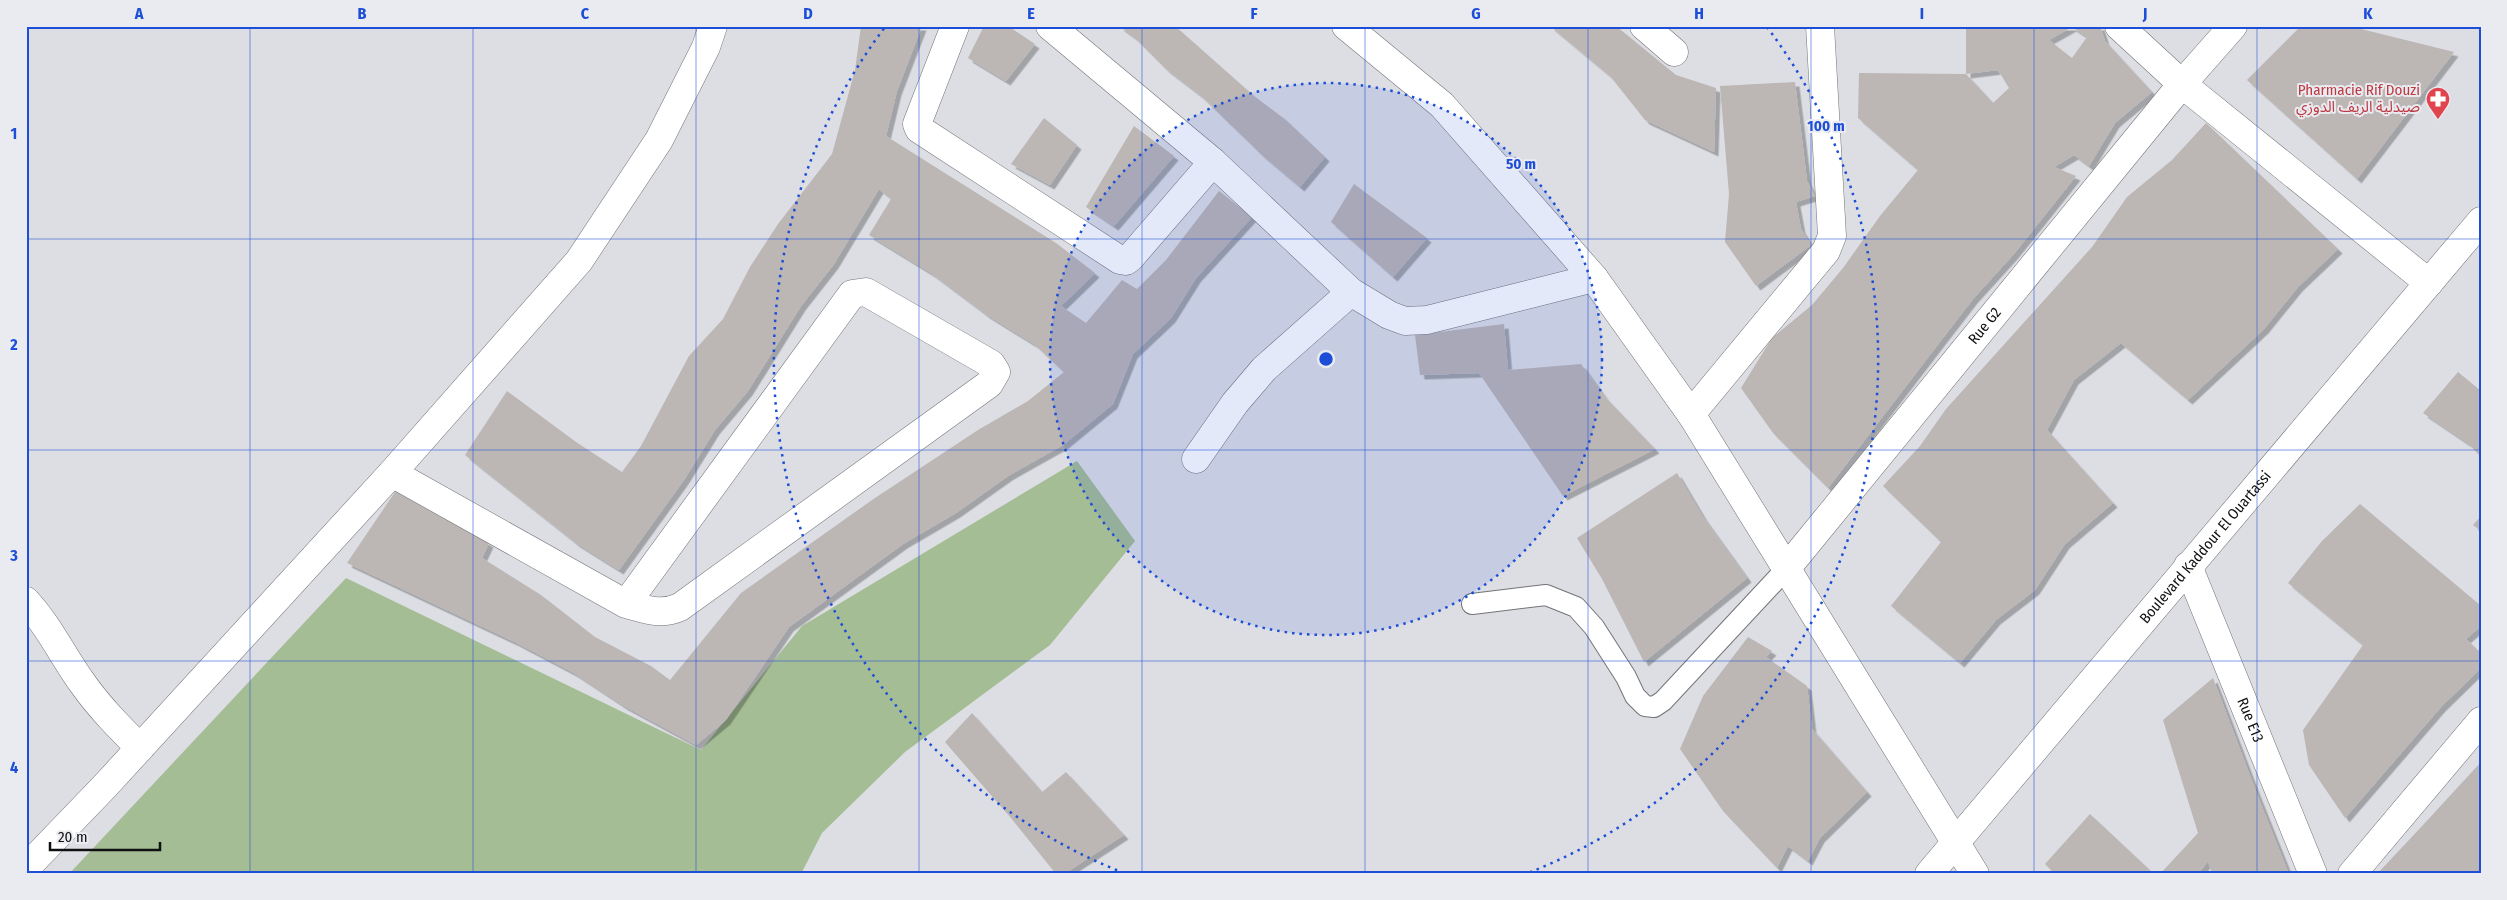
<svg xmlns="http://www.w3.org/2000/svg" width="2507" height="900" font-family="'Fira Sans Condensed','Noto Sans Arabic',sans-serif">
	<defs>
		<filter id="shadow"><feDropShadow dx="4.5" dy="4.5" stdDeviation="0" flood-color="#0004"/></filter>
	</defs>
	<rect width="100%" height="100%" fill="#dddee3"/>
	<path fill="#a4bd95" d="M1077,461L1135,541L1050,645L905,752L822,833L801,874H69L346,578L701,750L802,626Z"/>
	<g fill="#bcb6b5" fill-rule="evenodd" filter="url(#shadow)">
		<path d="M861,26H922L897,91L886,136L1056,243L1095,273L1061,306L1086,323L1122,280L1137,289L1166,260L1219,191L1252,217L1196,278L1171,318L1133,354L1113,404L1063,445L1008,476L956,513L903,544L789,627L726,720L696,745L624,706L574,673L515,642L347,563L397,489L489,543L482,558L541,595L595,637L651,666L670,680L741,593L872,500L978,430L1028,401L1064,372L1034,344L987,315L931,273L869,235L891,199L879,189L834,264L801,306L748,391L715,430L684,480L619,570L576,543L465,455L507,391L576,442L622,472L641,446L689,356L723,319L750,267L778,224L832,154L855,70Z"/>
		<path d="M984,26H1008L1035,44L1006,81L968,58Z"/>
		<path d="M1119,26H1175L1254,96L1286,120L1325,157L1300,187L1262,155L1200,95L1166,69L1134,37Z"/>
		<path d="M1550,26H1616L1676,75L1716,88L1714,152L1645,120L1610,76Z"/>
		<path d="M1966,26H2100L2105,41L2152,92L2115,123L2089,166L2074,155L2054,167L2076,176L2013,255L1973,299L1939,343L1828,488L1773,433L1741,388L1772,338L1812,305L1843,268L1880,216L1918,170L1858,118L1859,73L1966,74L1993,103L2009,88L1998,70L1966,74ZM2072,27L2087,37L2072,58L2049,40Z"/>
		<path d="M2301,26H2349L2454,52L2357,179L2247,80Z"/>
		<path d="M1795,82L1807,181L1815,196L1796,202L1801,229L1811,245L1756,286L1725,242L1729,194L1720,86Z"/>
		<path d="M1044,118L1077,145L1050,185L1011,164Z"/>
		<path d="M2206,123L2338,249L2298,287L2264,329L2188,400L2121,343L2074,380L2047,430L2113,503L2065,544L2035,590L1996,620L1960,663L1891,606L1941,542L1883,486L1920,446L1946,409L2092,247L2127,197L2172,160Z"/>
		<path d="M1134,126L1174,156L1114,226L1086,207Z"/>
		<path d="M1354,184L1427,238L1393,277L1331,222Z"/>
		<path d="M1504,324L1508,370L1581,364L1605,397L1655,449L1563,496L1479,373L1420,375L1415,335Z"/>
		<path d="M2458,372L2481,391V457L2469,444L2423,413Z"/>
		<path d="M1677,473L1703,517L1747,578L1644,662L1602,579L1577,538Z"/>
		<path d="M2360,504L2481,606V626L2466,639L2481,653V668L2441,707L2345,818L2309,765L2303,730L2363,645L2288,583L2322,541Z"/>
		<path d="M2481,516V531L2473,525Z"/>
		<path d="M1748,637L1772,651L1766,657L1807,686L1812,729L1867,792L1820,838L1808,861L1788,846L1777,868L1723,811L1680,749L1703,696Z"/>
		<path d="M2213,678L2257,794L2289,874H2212L2208,861L2198,874H2160L2198,833L2163,720Z"/>
		<path d="M972,713L1042,792L1066,772L1124,835L1064,874H1056L1011,818L945,742Z"/>
		<path d="M2481,762V874H2377L2423,825Z"/>
		<path d="M2090,814L2154,874H2055L2045,864Z"/>
	</g>
	<g fill="none" stroke-linecap="round" stroke-linejoin="round">
		<defs>
			<path id="service" d="M1472,604L1546,595L1576,607L1594,627L1626,677L1635,696L1645,706L1654,707L1663,701L1786,569"/>
			<g id="minor">
				<path d="M955,26L917,124L919,129L1120,260L1126,261L1130,258L1213,162"/>
				<path d="M1050,26L1213,162L1351,292L1389,315L1405,321L1427,320L1594,278"/>
				<path d="M1346,26L1442,105L1594,278L1691,414L1975,874"/>
				<path d="M1644,26L1674,52"/>
				<path d="M2119,26L2182,84L2429,283"/>
				<path d="M1691,414L1826,251L1832,236L1820,26"/>
				<path d="M1196,459L1235,403L1264,369L1351,292"/>
				<path d="M392,473L626,604C645,609 660,616 680,607L989,384L996,372L991,364L866,292L852,294L626,604"/>
				<path id="s1" d="M2188,566L2313,874"/>
				<path id="s2" d="M1786,569L2182,84L2233,26"/>
				<path d="M26,601C50,627 63,657 83,684C100,708 120,728 140,748"/>
				<path d="M2352,874L2481,721"/>
			</g>
			<path id="tertiary" d="M26,868L105,786L392,473L579,261L659,140L706,47L713,26"/>
			<g id="secondary">
				<path id="s3" d="M1929,874L2481,221"/>
			</g>
		</defs>
		<use href="#service" stroke="#737478" stroke-width="22"/>
		<use href="#minor" stroke="#737478" stroke-width="29"/>
		<use href="#tertiary" stroke="#737478" stroke-width="29"/>
		<use href="#secondary" stroke="#737478" stroke-width="29"/>
		<use href="#service" stroke="#fff" stroke-width="20"/>
		<use href="#minor" stroke="#fff" stroke-width="28"/>
		<use href="#tertiary" stroke="#fff" stroke-width="28"/>
		<use href="#secondary" stroke="#fff" stroke-width="28"/>
	</g>
	<path fill="none" stroke="#1d4ed8" stroke-width="1" stroke-opacity="0.55" d="M250,26V874M473,26V874M696,26V874M919,26V874M1142,26V874M1365,26V874M1588,26V874M1811,26V874M2034,26V874M2257,26V874M26,239H2481M26,450H2481M26,661H2481"/>
	<circle cx="1326" cy="359" r="276" fill="#1d4ed8" fill-opacity=".12"/>
	<g fill="none" stroke="#1d4ed8" stroke-width="2.5" stroke-dasharray="2.5 5">
		<circle cx="1326" cy="359" r="276"/>
		<path d="M1124 873A552 552 0 0 1 885 27M1767 27A552 552 0 0 1 1528 873"/>
	</g>
	<defs>
		<symbol id="pharmacy-pin" viewBox="-11 -11 22 30"><path d="M0 17L-7.5 6A9.5 9.5 0 1 1 7.5 6Z" fill="#e0444e" stroke="#eaebf0"/><path d="M-2-6h4v4h4v4h-4v4h-4v-4h-4v-4h4Z" fill="#fff"/></symbol>
	</defs>
	<g fill-rule="evenodd">
		<use href="#pharmacy-pin" x="2424" y="85" width="28" height="38"/>
	</g>
	<g text-anchor="middle" dominant-baseline="central" stroke-width="4" stroke-linejoin="round" paint-order="stroke">
		<g font-size="15" fill="#be3a42" stroke="#eaebf0" text-anchor="end">
			<text x="2420" y="90">Pharmacie Rif Douzi<tspan x="2420" dy="17">صيدلية الريف الدوزي</tspan></text>
		</g>
		<g font-size="15" fill="#0f1011" stroke="#eaebf0">
			<text stroke="none"><textPath href="#s2" startOffset="314">Rue G2</textPath></text>
			<text stroke="none"><textPath href="#s3" startOffset="428">Boulevard Kaddour El Ouartassi</textPath></text>
			<text stroke="none"><textPath href="#s1" startOffset="166">Rue E13</textPath></text>
		</g>
	</g>
	<circle cx="1326" cy="359" r="8" fill="#1d4ed8" stroke="#eaebf0" stroke-width="2.5"/>
	<g font-size="15" text-anchor="middle" font-weight="bold" fill="#1d4ed8" stroke="#eaebf0" stroke-width="4" stroke-linejoin="round" paint-order="stroke">
		<text x="1826" y="131">100 m</text>
		<text x="1521" y="169">50 m</text>
	</g>
	<rect width="2507" height="900" fill="none" stroke="#eaebf0" stroke-width="55"/>
	<path d="M50 842v8h110v-8" fill="none" stroke="#0f1011" stroke-width="2.5"/>
	<text x="58" y="842" font-size="15" fill="#0f1011" stroke="#eaebf0" stroke-width="4" paint-order="stroke">20 m</text>
	<rect x="28" y="28" width="2452" height="844" fill="none" stroke="#1d4ed8" stroke-width="2"/>
	<g font-size="16" text-anchor="middle" font-weight="bold" fill="#1d4ed8">
		<text x="139" y="19">A</text>
		<text x="362" y="19">B</text>
		<text x="585" y="19">C</text>
		<text x="808" y="19">D</text>
		<text x="1031" y="19">E</text>
		<text x="1254" y="19">F</text>
		<text x="1476" y="19">G</text>
		<text x="1699" y="19">H</text>
		<text x="1922" y="19">I</text>
		<text x="2145" y="19">J</text>
		<text x="2368" y="19">K</text>
		<text x="14" y="139">1</text>
		<text x="14" y="350">2</text>
		<text x="14" y="561">3</text>
		<text x="14" y="773">4</text>
	</g>
</svg>
